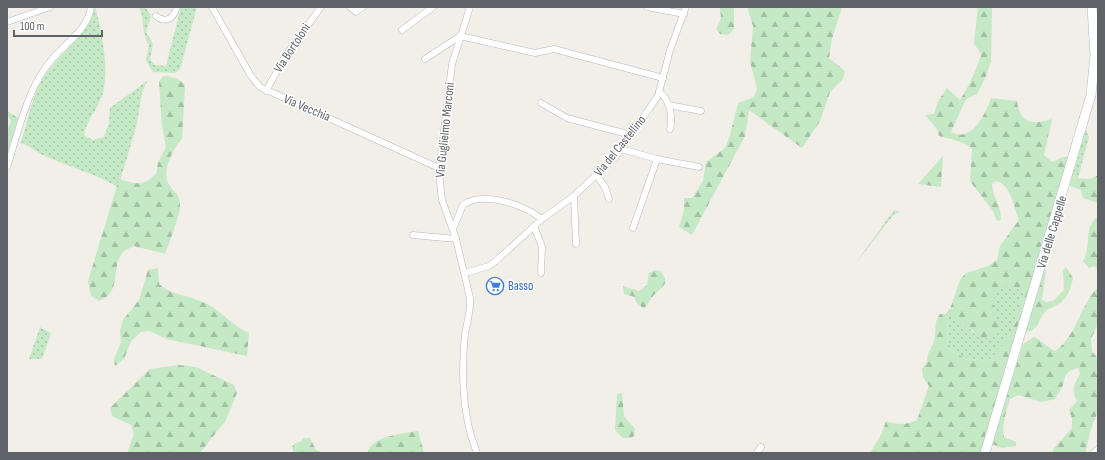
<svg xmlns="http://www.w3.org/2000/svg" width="1105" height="460" font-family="'Sofia Sans Condensed',sans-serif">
	<defs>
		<pattern id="grass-dots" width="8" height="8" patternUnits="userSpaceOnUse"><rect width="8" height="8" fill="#c5e8c5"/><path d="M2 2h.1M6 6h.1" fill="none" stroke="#a3c0a4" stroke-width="1.8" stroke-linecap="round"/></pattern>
		<pattern id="forest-firs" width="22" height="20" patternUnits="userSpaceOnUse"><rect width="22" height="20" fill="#c5e8c5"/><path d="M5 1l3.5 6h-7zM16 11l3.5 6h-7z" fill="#a3c0a4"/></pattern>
	</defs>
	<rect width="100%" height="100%" fill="#f1efe8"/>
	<g fill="url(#grass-dots)">
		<path d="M95,7C102,30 110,74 102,96C97,110 86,121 84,135L93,140L104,137L109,123L110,108L147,81L142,93L136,128L118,187C93,173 70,167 45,156C36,152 32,147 21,143C28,119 33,91 48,71C64,49 90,34 95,7Z"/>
		<path d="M139,7H145L151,16L146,32L153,44L150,60L155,65L166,66L181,7H197L180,69L175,73L153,72L146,61L149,45C140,30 146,22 139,7Z"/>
		<path d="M1086,129L1089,137L1078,178L1072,177Z"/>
		<path d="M894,210L901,212L894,214L853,267Z"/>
		<path d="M1011,285L1024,293L1009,338L988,361C975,360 950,358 948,341C947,331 949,324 946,314L950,309C956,323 969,326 978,337L984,339L992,335V319L994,314C990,299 996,287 1011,285Z"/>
		<path d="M40,327L51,333L42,359H29Z"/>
	</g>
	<g fill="url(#forest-firs)">
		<path d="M720,7H734V29L728,35L720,34L716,29L721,19Z"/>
		<path d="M747,7H842L832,39L829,58L845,71L843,79L830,92L820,121L802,148L749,110L745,136L692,235L679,227L684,211V198H692L703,181L706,162L725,148L730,135L738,103L754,97L757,88L750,62L753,26Z"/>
		<path d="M978,7H992L991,61L986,76L977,94L966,99L951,132C972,143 985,115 991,98L1017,101C1020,124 1033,125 1052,119L1044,155L1052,162L1060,158L1070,156L982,453H870L882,433L886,421C897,425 907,425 917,420L929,386L923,377L922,369L927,362C927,352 931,350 934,341C937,331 933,323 940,314H946C949,324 947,331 948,341C950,358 975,360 988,361L1009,338L1024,293L1011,285C996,288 990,299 995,314L992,319L998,323L1000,330L997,335H992L984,339L978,337L974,332L953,317L950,309L960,280L966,273L988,266L997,260L1000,246L1019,220C1014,207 1010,182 995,181L992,184C992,197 1002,207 1001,220L997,221L993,211L970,181L972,149C964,141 950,139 939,136L937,129L925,115L934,114L938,101L947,88L960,100C967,90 979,65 981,54L974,43Z"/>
		<path d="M163,76L177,78L185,85L182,139C172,150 160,173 170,186C175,193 180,195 180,204C181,214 169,243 165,254L134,246C130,248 125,250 123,252C110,267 123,292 99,301L91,296L88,281L119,179C137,184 142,187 156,174L158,163L166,147L162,125L159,82Z"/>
		<path d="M9,112L18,118L7,154V131L11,121L7,114Z"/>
		<path d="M943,156L941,187L918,184Z"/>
		<path d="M1098,175V203L1083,198L1081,190L1070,186L1072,177C1082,179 1090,181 1098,175Z"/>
		<path d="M1098,216V269L1094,266L1089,268L1083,261C1092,246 1083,227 1098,216Z"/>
		<path d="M1047,262L1042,300L1046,302L1053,301L1064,290L1063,271L1066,267L1073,278C1070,291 1068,299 1055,306C1052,308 1049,308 1047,310C1040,316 1039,325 1032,331H1026Z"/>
		<path d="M158,268L159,284C173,296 189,295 205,303C222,311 232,326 249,333L247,356L167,339L149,331L141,332L131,341L124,359L115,366L114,359L121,342L120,331L123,320L139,300L148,270Z"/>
		<path d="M655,270L660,271C672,284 661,287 653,296C650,300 647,305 644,309L636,302L635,297L624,294L623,286L639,291L647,285L649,273Z"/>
		<path d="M1098,287V324L1091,339L1092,351L1098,359V411L1091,429L1085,453H1052L1054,448L1072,428V418L1069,410L1077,401C1071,390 1074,384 1080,374L1078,368C1066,371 1066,374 1063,385C1061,390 1057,395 1055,399L1041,402L1018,395L1010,399C1006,412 1002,423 1004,437L1016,442L1015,446L1002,448L992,444L1023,344L1034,337C1042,341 1047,347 1055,351C1077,336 1080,305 1098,287Z"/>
		<path d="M179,365L196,367L234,385L237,393L226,420L200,453H127L134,434L131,425L112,416L110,408L150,369Z"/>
		<path d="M622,393L624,416L635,429L634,436L630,438H623L615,430L617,394Z"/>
		<path d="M418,431L424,453H367C373,435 402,434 418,431Z"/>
		<path d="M303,438H310L316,450L325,453H294L292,447L295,443L300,442Z"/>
	</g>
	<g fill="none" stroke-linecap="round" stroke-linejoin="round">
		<defs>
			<g id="minor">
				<path d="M212,7L251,76L260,87L439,168"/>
				<path d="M350,7L356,12L363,7"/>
				<path d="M470,7L452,64L439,173L442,200L456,239L470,298C471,311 467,322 465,334C461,374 462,416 477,453"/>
				<path d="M647,7L684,14"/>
				<path d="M156,16C166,24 174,18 177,7"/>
				<path d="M7,22L50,7"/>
				<path d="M402,30L433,7"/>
				<path d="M425,59L460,36L535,53L554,49L663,78"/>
				<path d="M266,91L286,55L321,7"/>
				<path d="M659,92C670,99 673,117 670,129"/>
				<path d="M541,103L567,118L631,135"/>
				<path d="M668,105L701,111"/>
				<path d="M621,149L657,159L699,167"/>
				<path d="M7,167C19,131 27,87 53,58C67,42 88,29 91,7"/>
				<path d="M597,176L605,187L609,199"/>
				<path d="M574,196L576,244"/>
				<path d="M534,226L542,247L541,273"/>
				<path d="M633,228L657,159"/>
				<path d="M453,229L463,205C483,190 524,205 542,219"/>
				<path d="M413,235L456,239"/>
				<path d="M465,273L489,266L497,260L542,219L574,196L616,156L658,96L670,50L686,7"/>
				<path d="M757,453L761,447"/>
				<path d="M1093,453L1098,449"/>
			</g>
			<path id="secondary" d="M985,453L1091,95L1095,55L1092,7"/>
		</defs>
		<use href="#minor" stroke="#b5b8bc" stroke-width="7"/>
		<use href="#secondary" stroke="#b6babf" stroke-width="10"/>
		<use href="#minor" stroke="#fff" stroke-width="6"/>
		<use href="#secondary" stroke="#fff" stroke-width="9"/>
	</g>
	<defs>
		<symbol id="supermarket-ring" viewBox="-11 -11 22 22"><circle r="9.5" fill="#fff" stroke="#3f7fe0" stroke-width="1.5"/><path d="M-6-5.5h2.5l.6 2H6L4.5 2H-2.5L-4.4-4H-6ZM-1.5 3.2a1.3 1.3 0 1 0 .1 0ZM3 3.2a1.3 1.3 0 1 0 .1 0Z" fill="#3f7fe0"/></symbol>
	</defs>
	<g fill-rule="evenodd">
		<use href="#supermarket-ring" x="485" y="276" width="20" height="20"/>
	</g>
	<g text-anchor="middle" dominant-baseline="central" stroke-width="3" stroke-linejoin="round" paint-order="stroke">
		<g font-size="13" fill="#5f6368" stroke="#fff">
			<text transform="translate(292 48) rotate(-57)">Via Bortoloni</text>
			<text transform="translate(307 108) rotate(23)">Via Vecchia</text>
			<text transform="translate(445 130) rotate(-84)">Via Guglielmo Marconi</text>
			<text transform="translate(620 146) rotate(-51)">Via del Castellino</text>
			<text transform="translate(1052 232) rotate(-73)">Via delle Cappelle</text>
		</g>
		<g font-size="13" fill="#366cbe" stroke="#fff" text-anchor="start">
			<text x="508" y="286">Basso</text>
		</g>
	</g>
	<rect width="1105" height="460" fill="none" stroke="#5f6368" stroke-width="16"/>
	<path d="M14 30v6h88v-6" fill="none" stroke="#5f6368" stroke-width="2"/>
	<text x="20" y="30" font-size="12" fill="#5f6368" stroke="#ffffff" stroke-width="3" paint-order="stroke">100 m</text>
</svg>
